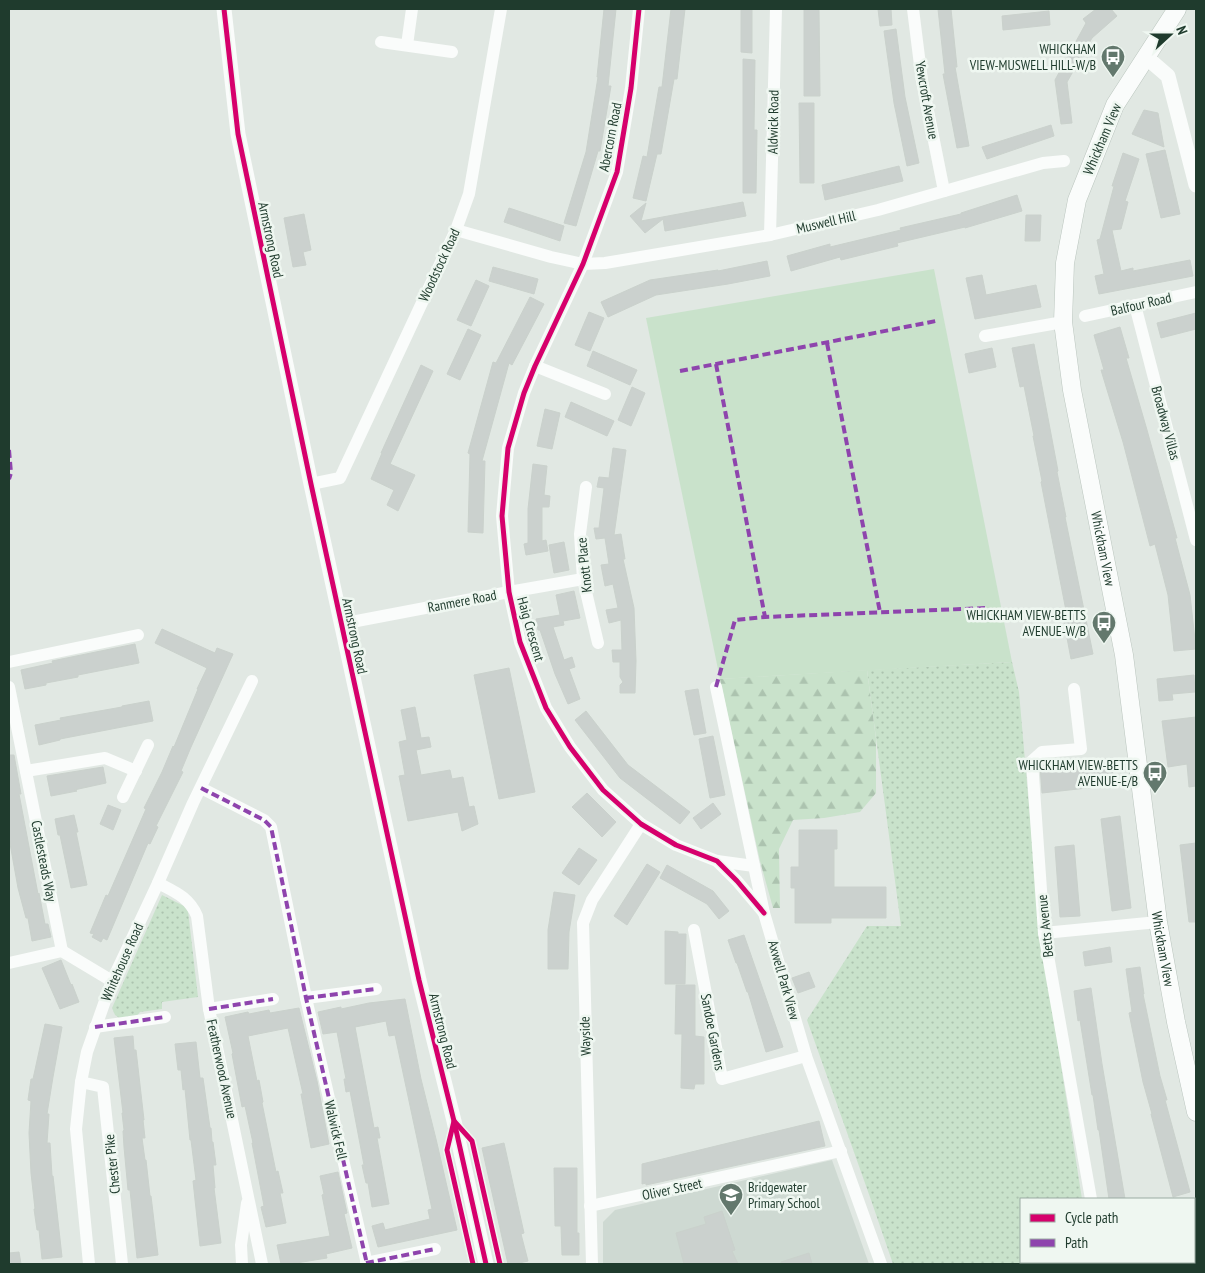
<svg xmlns="http://www.w3.org/2000/svg" width="1205" height="1273" font-family="'PT Sans Narrow',sans-serif">
	<defs>
		<pattern id="grass-dots" width="8" height="8" patternUnits="userSpaceOnUse" patternTransform="scale(1.25)"><rect width="8" height="8" fill="#c9e2cb"/><path d="M2 2h.1M6 6h.1" fill="none" stroke="#acc3af" stroke-width="1.8" stroke-linecap="round"/></pattern>
		<pattern id="forest-firs" width="22" height="20" patternUnits="userSpaceOnUse" patternTransform="scale(1.25)"><rect width="22" height="20" fill="#c9e2cb"/><path d="M5 1l3.5 6h-7zM16 11l3.5 6h-7z" fill="#acc3af"/></pattern>
	</defs>
	<rect width="100%" height="100%" fill="#e1e8e3"/>
	<path fill="#ced9d2" d="M832,1160L869,1264H603V1222L615,1210Z"/>
	<g fill="url(#grass-dots)">
		<path d="M1012,662L1019,692L1040,931L1082,1199H1021V1262H1092L1093,1264H893L871,1200L807,1020L867,926H901L867,670Z"/>
		<path d="M162,895L184,906L188,911L198,997L162,1002V1009L140,1012L136,1017L121,1019L115,1015L112,1008Z"/>
	</g>
	<path fill="url(#forest-firs)" d="M867,670L876,739V793L860,812L824,818L793,820L779,849L780,908H773L760,861L720,679Z"/>
	<path fill="#c9e2cb" d="M934,269L1012,662L720,679L646,318Z"/>
	<g fill="#cbd1ce" stroke="#cad1cc">
		<path d="M604,9H616L608,86H611L600,151H598L576,226L564,223L586,152L598,77H597Z"/>
		<path d="M671,9H685L677,79H674L661,154H657L646,201L633,198L643,156L647,157L659,87H662Z"/>
		<path d="M741,9H752V53L741,52Z"/>
		<path d="M804,9H819L820,96H804Z"/>
		<path d="M878,9H891L892,25L880,26Z"/>
		<path d="M938,9H951L957,67H955L969,146L957,148L943,74H945Z"/>
		<path d="M1096,9H1111L1117,16L1092,38L1067,82L1072,123L1061,124L1055,80L1086,23L1083,19Z"/>
		<path d="M1049,11L1050,25L1003,30L1002,16Z"/>
		<path d="M896,29L905,97L919,163L907,166L894,103L884,31Z"/>
		<path d="M743,59L755,60L754,130H757L756,193H743Z"/>
		<path d="M799,103H814V183H800Z"/>
		<path d="M1144,110L1158,113L1164,147L1132,134Z"/>
		<path d="M1051,125L1054,136L987,159L982,147Z"/>
		<path d="M1165,150L1180,214L1161,218L1146,154Z"/>
		<path d="M1123,153L1139,159L1125,201L1128,202L1121,229L1112,230L1121,271L1133,268V271L1190,260L1193,276L1099,294L1095,276L1104,274L1097,240L1100,239L1114,186H1112Z"/>
		<path d="M899,166L903,181L825,200L822,185Z"/>
		<path d="M1017,195L1022,211L965,228V227L897,243L898,246L841,260L840,257L791,271L787,256L830,244V247L901,230L900,228L961,214V213Z"/>
		<path d="M743,202L746,216L665,231L663,219L645,233L630,216L646,203L641,221Z"/>
		<path d="M509,208L564,226L560,241L504,222Z"/>
		<path d="M304,214L311,250L303,252L306,265L293,267L284,218Z"/>
		<path d="M1026,215H1041L1040,241H1025Z"/>
		<path d="M767,261L770,276L728,284L656,295L608,317L601,302L650,280L718,270V271Z"/>
		<path d="M493,267L538,279L534,294L489,281Z"/>
		<path d="M982,275L986,295L1036,285L1041,307L975,319L966,278Z"/>
		<path d="M476,280L489,286L471,326L457,320Z"/>
		<path d="M530,297L544,304L512,365L509,363L482,461H485L483,533L468,532L470,454L468,453L493,362L496,363Z"/>
		<path d="M589,312L604,318L590,351L575,345Z"/>
		<path d="M1196,313V329L1161,338L1157,323Z"/>
		<path d="M1120,327L1129,358H1126L1147,430L1177,538H1175L1190,595L1196,649L1174,651L1168,595L1155,544L1150,546L1123,442L1101,370H1104L1094,335Z"/>
		<path d="M468,329L481,335L460,380L447,374Z"/>
		<path d="M1034,344L1058,471L1057,472L1066,517H1065L1093,654L1071,659L1064,622L1068,621L1041,482L1042,481L1033,436H1034L1024,386L1020,387L1012,348Z"/>
		<path d="M992,348L996,367L969,373L965,354Z"/>
		<path d="M593,351L637,370L630,385L587,366Z"/>
		<path d="M421,365L433,371L390,464L415,475L398,511L387,505L394,490L371,479L382,453H381Z"/>
		<path d="M632,387L645,393L631,426L618,420Z"/>
		<path d="M571,402L614,421L607,436L565,417Z"/>
		<path d="M545,409L560,413L552,449L537,446Z"/>
		<path d="M613,448L626,450L614,535L621,534L625,559H623L634,608L636,661L635,693H620V685L623,682L620,677V662H613L612,650H622L621,620L609,623L606,610L618,608L613,584L605,586L601,565L609,564L605,538L596,539L594,528H599L604,488L597,487L599,477L609,478Z"/>
		<path d="M533,464L547,466L544,495L550,496L549,507H542V541L546,540L548,551L526,555L524,544L528,543V509Z"/>
		<path d="M564,542L569,570L554,573L549,545Z"/>
		<path d="M574,591L580,618L563,621L564,625L553,627L564,660L572,657L575,667L569,669L580,699L568,704L555,674L540,630H538L536,619L560,615L556,595Z"/>
		<path d="M162,629L215,653L217,648L233,654L191,747L181,771L183,772L156,826L158,827L150,844L148,843L107,940L103,938L101,942L92,937L94,934L90,933L106,895L108,896L146,809L144,808L162,772L173,746L174,747L198,689H197L207,668L155,643Z"/>
		<path d="M135,644L139,663L78,675V677L46,683V685L25,689L21,670L53,663L52,661Z"/>
		<path d="M509,668L535,792L499,799L474,675Z"/>
		<path d="M1194,675L1195,692L1172,694L1173,700L1159,701L1157,679Z"/>
		<path d="M698,689L706,733L694,735L685,691Z"/>
		<path d="M149,701L153,721L60,739V740L39,745L35,725L61,720L60,718L122,707V706Z"/>
		<path d="M415,707L421,738L429,737L431,747L416,750L421,775L450,770L452,779L463,777L469,807L474,806L478,824L462,831L458,812L408,821L399,776L405,775L399,742L407,740L401,710Z"/>
		<path d="M586,711L628,765L690,812L680,824L620,778L575,720Z"/>
		<path d="M1196,717V786L1189,787L1187,764L1168,767L1162,721Z"/>
		<path d="M713,736L725,795L710,798L699,739Z"/>
		<path d="M9,755H14L21,794H19L38,894L39,893L45,924H48L51,937L32,941L28,918H26L18,888L9,838Z"/>
		<path d="M1111,758L1114,785L1042,793L1040,766Z"/>
		<path d="M103,767L106,783L74,790L77,791L51,796L47,776Z"/>
		<path d="M587,793L616,822L602,837L572,807Z"/>
		<path d="M713,803L721,814L701,829L693,818Z"/>
		<path d="M108,805L121,810L113,830L100,824Z"/>
		<path d="M74,815L78,832H76L87,885L71,888L60,835H58L55,819Z"/>
		<path d="M1120,816L1131,908L1112,911L1101,819Z"/>
		<path d="M799,830H837V849H834V887H886V918H831V923H795V888H791V867H799Z"/>
		<path d="M1196,843V922H1189L1180,845Z"/>
		<path d="M1074,845L1080,916L1060,917L1055,847Z"/>
		<path d="M579,848L597,860L579,885L562,873Z"/>
		<path d="M647,864L660,872L627,925L614,916Z"/>
		<path d="M667,865L713,891L729,911L719,919L707,904L660,878Z"/>
		<path d="M554,892L575,895L569,932L568,969H548V930Z"/>
		<path d="M665,931L678,932V934H686L685,984H665Z"/>
		<path d="M744,935L783,1047L766,1052L748,992H747L737,963H736L728,940Z"/>
		<path d="M1110,947L1112,962L1085,966L1083,952Z"/>
		<path d="M61,960L71,985L72,984L79,1002L60,1009L42,968Z"/>
		<path d="M1140,967L1144,994H1143L1160,1076L1167,1100H1165L1190,1192L1173,1197L1151,1114H1152L1143,1082L1129,1013L1132,1012L1126,969Z"/>
		<path d="M809,972L815,987L798,993L792,978Z"/>
		<path d="M676,985H695V1036L704,1037V1084H695L694,1089L681,1088L682,1034H675Z"/>
		<path d="M1091,988L1102,1064L1125,1199H1109L1099,1130H1098L1093,1095H1092L1080,1020L1078,1021L1074,991Z"/>
		<path d="M405,999L421,1079L436,1139L457,1230L378,1247L372,1226L383,1223L385,1230L430,1219L428,1210L432,1209L395,1035L389,1036L386,1021L355,1027L374,1128L378,1127L380,1138H377L389,1204L372,1207L368,1183H366L362,1165H364L350,1091L346,1092L344,1079H346L337,1032L323,1034L318,1012L341,1007V1009L369,1003Z"/>
		<path d="M299,1008L317,1081L329,1144L311,1148L301,1094H303L288,1028L248,1036L257,1081L259,1080L263,1102L262,1103L276,1172L278,1171L283,1193H280L286,1223L266,1227L261,1207L264,1206L252,1143H253L245,1106L242,1107L232,1054L233,1053L225,1017L248,1012L249,1014L269,1010L270,1013Z"/>
		<path d="M45,1024L62,1027L53,1077L47,1114H49L47,1143H50L52,1176H53L62,1257L42,1259L39,1230H37L34,1209H35L31,1173L29,1133L31,1101L28,1100L31,1079H33Z"/>
		<path d="M133,1036L134,1050H136L144,1120H143L145,1138H142L145,1160H146L150,1196H151L158,1255L137,1258L130,1190H128L124,1147L123,1131L124,1130L122,1113H123L114,1038Z"/>
		<path d="M196,1042L200,1078H203L210,1128H211L212,1142H213L216,1165H213L215,1188H214L221,1243L200,1246L193,1181L196,1180L191,1140H190L185,1089L183,1090L181,1070H178L175,1044Z"/>
		<path d="M819,1121L825,1146L646,1185V1183L642,1184V1164Z"/>
		<path d="M504,1143L524,1233L521,1234L528,1261L515,1264H508L482,1148Z"/>
		<path d="M554,1168H577V1233H579V1255H562L561,1226H555Z"/>
		<path d="M338,1172L347,1213L344,1214L352,1248L326,1254L327,1258L290,1264H281L277,1245L330,1236L322,1195L324,1194L320,1176Z"/>
		<path d="M722,1211L735,1250L732,1251L738,1264H684L676,1233L706,1224L704,1217Z"/>
		<path d="M19,1252L21,1264H9V1253Z"/>
		<path d="M809,1253L812,1264H781V1262Z"/>
	</g>
	<g fill="none" stroke-linecap="round" stroke-linejoin="round">
		<defs>
			<g id="secondary">
				<path id="s1" d="M1177,9L1115,105L1077,200L1065,263L1063,322L1072,390L1124,655L1158,922L1176,1022L1196,1112"/>
			</g>
		</defs>
		<use href="#secondary" stroke="#bac5be" stroke-width="19"/>
		<g stroke="#fafcfb" stroke-width="12">
			<path d="M639,9L631,88L617,172L583,264L535,366L524,393L508,448L502,516L509,592L520,642L546,708L570,747L603,790L641,824L676,845L717,861L737,881L764,913"/>
			<path d="M913,9L922,81L944,191"/>
			<path d="M381,42L452,52"/>
			<path d="M407,45L412,9"/>
			<path d="M456,230L551,257L583,264L605,263L770,235L878,210L1043,163L1064,161"/>
			<path d="M770,235L776,9"/>
			<path d="M1135,305L1196,540"/>
			<path d="M1085,316L1196,292"/>
			<path d="M985,336L1063,322"/>
			<path d="M535,366L605,394"/>
			<path d="M311,484L340,478L456,230L469,194L501,9"/>
			<path d="M586,487L580,534L583,579L598,643"/>
			<path d="M341,624L509,592L583,579"/>
			<path d="M9,662L138,635"/>
			<path d="M9,687L62,951"/>
			<path d="M716,687L764,913L806,1056L881,1264"/>
			<path d="M1074,689L1081,749L1042,752L1032,761L1044,933L1091,1199"/>
			<path d="M26,771L105,758L136,771"/>
			<path d="M201,788L264,820L271,827L306,998L367,1264"/>
			<path d="M123,797L148,745"/>
			<path d="M717,861L754,866"/>
			<path d="M158,883C175,892 189,897 197,916L209,1009L262,1264"/>
			<path d="M694,930L722,1079L806,1056"/>
			<path d="M1044,933L1158,922"/>
			<path d="M9,963L62,951L112,981"/>
			<path d="M306,998L376,989"/>
			<path d="M209,1009L273,999"/>
			<path d="M95,1027L165,1017"/>
			<path d="M81,1082L103,1087L122,1264"/>
			<path d="M590,1206L841,1151"/>
			<path d="M1101,1262L1102,1264"/>
			<path d="M366,1263L435,1249"/>
			<path d="M89,1264L76,1129L81,1082L87,1052L112,981L158,883L193,803L252,681"/>
			<path d="M242,1264L241,1245L247,1203"/>
			<path d="M592,1264L583,923L592,900L641,824"/>
		</g>
		<g stroke="#fafcfb" stroke-width="15">
			<path d="M224,9L238,134L311,484L419,980L454,1121L486,1264"/>
			<path d="M1146,57L1168,76L1196,185"/>
		</g>
		<use href="#secondary" stroke="#fafcfb" stroke-width="18"/>
		<g stroke="#8e44ad" stroke-width="4" stroke-dasharray="8 4" stroke-linecap="butt">
			<path d="M827,343L880,612"/>
			<path d="M716,364L765,617"/>
			<path d="M680,371L936,321"/>
			<path d="M9,450L11,473L9,479"/>
			<path d="M716,687L735,620L765,617L987,608"/>
			<path d="M201,788L264,820L271,827L306,998L367,1264"/>
			<path d="M306,998L376,989"/>
			<path d="M209,1009L273,999"/>
			<path d="M95,1027L165,1017"/>
			<path d="M366,1263L435,1249"/>
		</g>
		<defs>
			<g id="cycleway">
				<path d="M224,9L238,134L311,484L419,980L454,1121L486,1264"/>
				<path d="M639,9L631,88L617,172L583,264L535,366L524,393L508,448L502,516L509,592L520,642L546,708L570,747L603,790L641,824L676,845L717,861L737,881L764,913"/>
				<path d="M473,1264L447,1150L454,1121L472,1141L500,1264"/>
			</g>
		</defs>
		<use href="#cycleway" stroke="#eff7f1" stroke-width="8"/>
		<use href="#cycleway" stroke="#d6006c" stroke-width="5"/>
	</g>
	<defs>
		<symbol id="bus-pin" viewBox="-11 -11 22 30"><path d="M0 17L-7.5 6A9.5 9.5 0 1 1 7.5 6Z" fill="#63786d" stroke="#eff7f1"/><path d="M-5-6H5V4H4V6H2V4H-2V6H-4V4H-5ZM-3.5-4V0h7V-4ZM-3.5 1.2v1.5H-2V1.2ZM2 1.2v1.5H3.5V1.2Z" fill="#fff"/></symbol>
		<symbol id="school-pin" viewBox="-11 -11 22 30"><path d="M0 17L-7.5 6A9.5 9.5 0 1 1 7.5 6Z" fill="#63786d" stroke="#eff7f1"/><path d="M0-5L7-2L0 1L-7-2ZM-4 1L0 2.5L4 1V4Q0 6-4 4Z" fill="#fff"/></symbol>
	</defs>
	<g fill-rule="evenodd">
		<use href="#bus-pin" x="1099" y="43" width="28" height="38"/>
		<use href="#bus-pin" x="1090" y="609" width="28" height="38"/>
		<use href="#bus-pin" x="1141" y="759" width="28" height="38"/>
		<use href="#school-pin" x="717" y="1181" width="28" height="38"/>
	</g>
	<g text-anchor="middle" dominant-baseline="central" stroke-width="5" stroke-linejoin="round" paint-order="stroke">
		<g font-size="14" fill="#1f3b2d" stroke="#eff7f1" text-anchor="end">
			<text x="1096" y="49">WHICKHAM<tspan x="1096" dy="16">VIEW-MUSWELL HILL-W/B</tspan></text>
			<text x="1086" y="615">WHICKHAM VIEW-BETTS<tspan x="1086" dy="16">AVENUE-W/B</tspan></text>
			<text x="1138" y="765">WHICKHAM VIEW-BETTS<tspan x="1138" dy="16">AVENUE-E/B</tspan></text>
			<text x="748" y="1187" text-anchor="start">Bridgewater<tspan x="748" dy="16">Primary School</tspan></text>
		</g>
		<g font-size="14" fill="#1f3b2d" stroke="#eff7f1">
			<text transform="translate(927 100) rotate(80)">Yewcroft Avenue</text>
			<text transform="translate(773 122) rotate(-89)">Aldwick Road</text>
			<text transform="translate(610 137) rotate(-79)">Abercorn Road</text>
			<text transform="translate(1102 139) rotate(-67)">Whickham View</text>
			<text transform="translate(826 222) rotate(-13)">Muswell Hill</text>
			<text transform="translate(271 240) rotate(78)">Armstrong Road</text>
			<text transform="translate(439 265) rotate(-65)">Woodstock Road</text>
			<text transform="translate(1141 304) rotate(-13)">Balfour Road</text>
			<text transform="translate(1166 423) rotate(75)">Broadway Villas</text>
			<text stroke="none"><textPath href="#s1" startOffset="570">Whickham View</textPath></text>
			<text transform="translate(584 565) rotate(-96)">Knott Place</text>
			<text transform="translate(462 601) rotate(-11)">Ranmere Road</text>
			<text transform="translate(531 629) rotate(74)">Haig Crescent</text>
			<text transform="translate(355 636) rotate(78)">Armstrong Road</text>
			<text transform="translate(44 861) rotate(79)">Castlesteads Way</text>
			<text transform="translate(1045 926) rotate(-96)">Betts Avenue</text>
			<text stroke="none"><textPath href="#s1" startOffset="975">Whickham View</textPath></text>
			<text transform="translate(122 962) rotate(-66)">Whitehouse Road</text>
			<text transform="translate(784 980) rotate(74)">Axwell Park View</text>
			<text transform="translate(443 1031) rotate(76)">Armstrong Road</text>
			<text transform="translate(713 1032) rotate(79)">Sandoe Gardens</text>
			<text transform="translate(585 1036) rotate(-92)">Wayside</text>
			<text transform="translate(222 1069) rotate(78)">Featherwood Avenue</text>
			<text transform="translate(336 1130) rotate(77)">Walwick Fell</text>
			<text transform="translate(112 1164) rotate(-96)">Chester Pike</text>
			<text transform="translate(672 1189) rotate(-12)">Oliver Street</text>
		</g>
	</g>
	<rect width="1205" height="1273" fill="none" stroke="#1f3b2d" stroke-width="20"/>
	<rect x="1020" y="1198" width="175" height="65" fill="#eff7f1" stroke="#9caca3"/>
	<rect x="1030" y="1214" width="25" height="8" fill="#d6006c" stroke="#9caca3"/>
	<text x="1065" y="1223" font-size="15" fill="#1f3b2d">Cycle path</text>
	<rect x="1030" y="1239" width="25" height="8" fill="#8e44ad" stroke="#9caca3"/>
	<text x="1065" y="1248" font-size="15" fill="#1f3b2d">Path</text>
	<g transform="translate(1170 35) rotate(69)" stroke="#eff7f1" stroke-width="4" paint-order="stroke">
	<path d="M0-4L9 19L0 12L-9 19Z" fill="#1f3b2d"/>
	<text y="-8" font-size="14" font-weight="bold" text-anchor="middle" fill="#1f3b2d">N</text>
	</g>
</svg>
